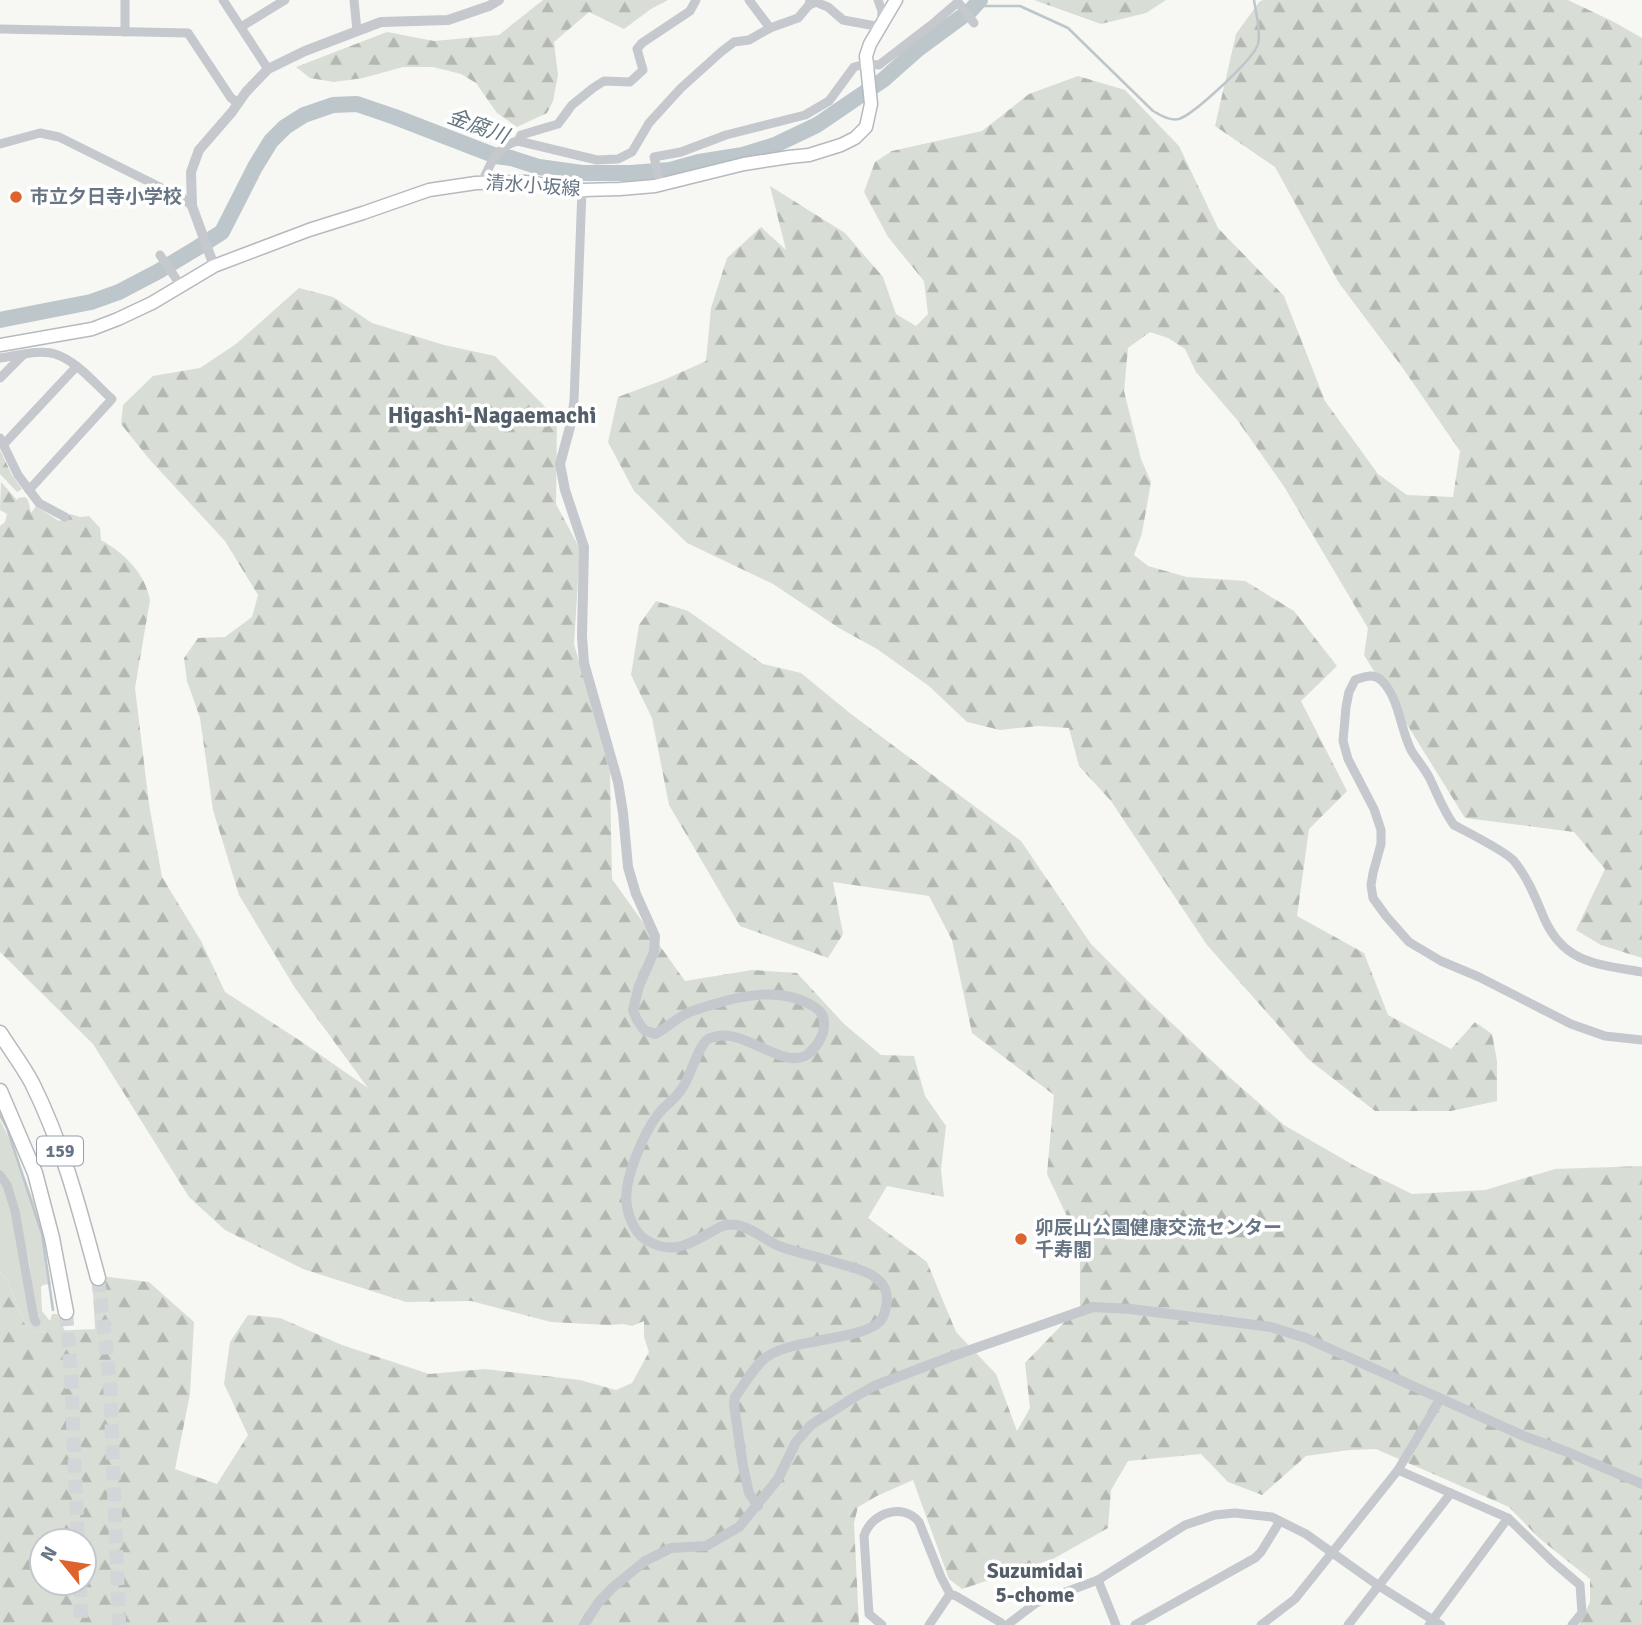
<svg xmlns="http://www.w3.org/2000/svg" width="1642" height="1625" font-family="Signika,'Noto Sans JP',sans-serif">
	<defs>
		<pattern id="forest-firs" width="22" height="20" patternUnits="userSpaceOnUse" patternTransform="scale(1.75)"><rect width="22" height="20" fill="#d8ded5"/><path d="M5 1l3.5 6h-7zM16 11l3.5 6h-7z" fill="#b3b9b2"/></pattern>
	</defs>
	<rect width="100%" height="100%" fill="#f7f7f4"/>
	<path fill="#d8ded5" d="M0,1120L11,1142L34,1202L51,1284L43,1285L41,1287L42,1311L50,1321L52,1314H57L65,1331L28,1332L8,1282L0,1272V1179L8,1193L37,1318L29,1262L14,1200L0,1171Z"/>
	<g fill="url(#forest-firs)" fill-rule="evenodd">
		<path d="M543,0H668L651,9L624,29L589,12L554,42L558,75L553,101L547,113L517,127L497,113L476,83L461,74L433,67H403L363,78L334,82L310,78L296,67L387,32L434,41L499,35Z"/>
		<path d="M1034,0H1166L1146,13L1101,24Z"/>
		<path d="M1263,0H1568L1614,22L1642,38V958L1601,945L1576,930L1605,869L1574,832L1465,818L1364,655L1368,628L1285,488L1238,421L1196,372L1185,349L1168,338L1150,332L1128,348L1124,391L1141,459L1151,482L1142,533L1134,555L1148,566L1187,577L1245,581L1294,611L1337,666L1301,701L1347,791L1309,829L1297,916L1364,953L1388,1015L1451,1049L1475,1022L1492,1034L1497,1061V1101L1451,1111H1375L1308,1059L1207,945L1111,801L1079,766L1069,728L1038,726L1000,730L967,722L929,686L877,649L839,628L773,584L687,543L634,491L608,442L618,397L666,379L706,361L711,308L727,258L761,227L786,250L770,186L845,233L883,277L896,314L916,326L928,314L924,281L888,237L864,192L875,162L892,151L982,131L1029,94L1078,76L1125,90L1179,146L1218,228L1284,296L1325,401L1378,474L1407,495L1453,497L1460,451L1402,367L1339,283L1275,167L1215,126L1236,34L1259,2Z"/>
		<path d="M299,288L333,297L372,323L444,345L495,356L557,419L556,504L580,549L574,644L610,773L612,879L685,981L752,970L797,973L844,1024L881,1055L914,1056L925,1096L946,1126L941,1170L944,1197L887,1186L868,1218L927,1262L956,1332L996,1374L1017,1431L1030,1408L1025,1363L1080,1306V1244L1047,1174L1054,1095L972,1033L952,940L929,896L833,882L843,934L828,958L740,926L669,805L652,718L631,675L639,625L656,601L688,611L763,664L801,673L851,714L1021,841L1091,944L1145,998L1227,1075L1284,1125L1355,1166L1412,1194L1485,1190L1555,1169L1642,1166V1625H1579L1590,1602V1579L1539,1538L1509,1507L1376,1449L1349,1450L1306,1456L1262,1495L1228,1482L1201,1454L1128,1461L1111,1490L1108,1528L1053,1559L962,1589L949,1579L913,1480L877,1496L858,1507L854,1523L859,1625H0V1272L8,1282L28,1332L95,1329L92,1275L149,1282L194,1322L190,1394L175,1469L217,1484L248,1435L224,1384L230,1342L248,1315L280,1318L342,1345L429,1374L485,1369L580,1380L616,1390L632,1383L649,1352L644,1337V1321L632,1326L623,1324L608,1325L551,1322L471,1301L406,1302L303,1269L225,1230L189,1197L93,1044L0,952V526L5,522L7,514L0,510L1,482L17,500L18,498L25,497L28,500L31,513L36,506L59,521L65,519L70,514L80,517L89,516L100,528L101,540C124,553 145,573 150,600L135,688L149,804L162,877L201,941L225,992L299,1040L368,1088L295,988L239,895L213,810L200,718L187,681L184,658L198,638L225,637L252,617L258,595L225,541L150,460L121,424L123,405L153,376L200,368L236,344ZM42,1541H84V1583H42Z"/>
		<path d="M0,450L12,475L22,489L17,492L0,474Z"/>
	</g>
	<g fill="none" stroke-linecap="round" stroke-linejoin="round">
		<g stroke="#bcc6cb" stroke-width="2.5">
			<path d="M980,0V6H1020L1068,28L1153,111C1161,115 1169,121 1179,119C1194,114 1254,59 1258,44C1261,30 1256,14 1254,0"/>
			<path d="M0,1115L7,1128L42,1234L53,1310"/>
		</g>
		<path stroke="#bcc6cb" stroke-width="16" d="M0,320L91,302L119,292L159,271L197,248L222,232L255,167L271,141L285,127L304,115L333,105L357,104L395,117L496,156L511,158L539,167L582,173H631L670,170L699,162L743,155L775,145L817,125L883,80L918,49L971,10L980,0"/>
		<g stroke="#d3d6d8" stroke-width="14" stroke-dasharray="14 7" stroke-linecap="butt">
			<path d="M98,1278L110,1382L119,1625"/>
			<path d="M66,1312L71,1375L78,1541"/>
			<path d="M80,1583L81,1625"/>
		</g>
		<defs>
			<path id="secondary" d="M0,345L92,329L118,319L152,303L214,266L309,230L363,213L429,190L476,183L525,182L582,190L620,189L655,186L744,164L789,157L809,155L841,145L855,138L866,127L871,104L866,56L870,44L896,0"/>
			<g id="trunk">
				<path d="M0,1033C10,1049 23,1066 32,1083C63,1145 80,1211 98,1278"/>
				<path d="M0,1091L35,1173L52,1238L66,1312"/>
			</g>
		</defs>
		<use href="#secondary" stroke="#b5babe" stroke-width="15"/>
		<use href="#trunk" stroke="#b6b9bc" stroke-width="17"/>
		<g stroke="#c5c8cc" stroke-width="9">
			<path d="M223,0L268,69"/>
			<path d="M354,0L357,31"/>
			<path d="M749,0L770,28"/>
			<path d="M809,5L816,2L828,7L843,20L881,27L882,11L878,0"/>
			<path d="M241,27L285,0"/>
			<path d="M0,29L188,33L231,98L238,103"/>
			<path d="M125,32V0"/>
			<path d="M518,141L521,135L558,124L572,105L593,88L604,81L630,82L643,70L637,49L642,43L690,11L696,0"/>
			<path d="M0,144L40,133L59,137L184,199L192,206"/>
			<path d="M482,182C490,165 497,145 518,141L597,160L618,159L632,152L649,123L681,88L721,52L734,42L749,40L770,28L798,18L809,5L810,0"/>
			<path d="M655,186L660,182L654,157L681,152L726,135L805,115L829,101L854,67L866,64L879,65L935,22L958,2L974,23"/>
			<path d="M160,255L181,286"/>
			<path d="M0,358C15,356 41,349 55,354C77,361 95,384 112,399L29,490"/>
			<path d="M0,378L23,355"/>
			<path d="M570,427L574,401L582,190"/>
			<path d="M0,438L18,475L39,503L65,517"/>
			<path d="M4,444L76,367"/>
			<path d="M1642,972C1598,964 1564,964 1544,918C1536,899 1528,878 1514,861C1507,852 1467,832 1454,825C1443,810 1437,793 1429,777C1424,767 1416,759 1411,750C1400,728 1399,697 1381,680C1373,673 1363,677 1355,680L1349,692L1346,707L1343,741L1348,759L1374,809L1381,830V844L1373,873L1371,885L1373,898L1386,916L1409,942L1441,961L1479,977L1571,1024L1605,1036L1642,1040"/>
			<path d="M0,1175L7,1185L15,1211L34,1319L36,1322"/>
			<path d="M1398,1470L1508,1518L1552,1561L1580,1585L1582,1613L1572,1625"/>
			<path d="M1098,1580L1116,1625"/>
			<path d="M882,1625L869,1614L864,1536C871,1513 903,1502 919,1522L941,1577L950,1594L956,1596L1000,1622L1003,1625"/>
			<path d="M929,1625L950,1594"/>
			<path d="M1007,1625L1036,1603L1098,1580L1185,1525L1215,1515L1235,1513L1272,1517L1306,1534L1379,1586L1441,1625"/>
			<path d="M1135,1625L1255,1558L1261,1552L1280,1521"/>
			<path d="M1261,1625L1295,1599L1398,1470L1441,1398"/>
			<path d="M1348,1625L1451,1493"/>
			<path d="M1429,1625L1508,1518"/>
		</g>
		<g stroke="#c5c8cc" stroke-width="10">
			<path d="M214,266L192,206L191,172L199,150L232,112L246,92L268,69L305,51L381,22L448,20L489,6L499,0"/>
			<path d="M570,427L560,464L565,490L584,547L582,636L584,663L618,782L623,813L628,867L636,894L655,936L654,952L639,986L633,1010L637,1020L644,1030L655,1034C666,1029 675,1019 686,1014C693,1010 702,1008 711,1005C743,995 782,987 813,1006C820,1011 824,1014 824,1023C825,1034 817,1047 808,1054C785,1071 746,1030 718,1036C715,1037 711,1037 708,1039C698,1046 690,1078 681,1090C675,1099 666,1105 659,1113C644,1132 622,1182 627,1206C629,1219 636,1235 648,1241C673,1255 689,1244 711,1232C720,1227 726,1223 736,1225C751,1227 765,1240 779,1246C797,1253 816,1256 834,1262C854,1268 886,1273 887,1298C887,1303 885,1314 882,1319C868,1340 795,1338 768,1356C756,1363 744,1385 735,1397L734,1405L743,1466L749,1493L758,1506"/>
			<path d="M584,1625L598,1603L612,1588L645,1561L671,1548L706,1546L739,1527L778,1479L796,1442L811,1425L853,1398L874,1386L950,1357L1093,1307L1131,1309L1271,1327L1306,1338L1526,1437L1565,1451L1642,1484"/>
		</g>
		<use href="#secondary" stroke="#fff" stroke-width="12"/>
		<use href="#trunk" stroke="#fff" stroke-width="14"/>
	</g>
	<g fill="#de632d" stroke="#fff" stroke-width="2.5">
		<circle cx="16" cy="197" r="7"/>
		<circle cx="1021" cy="1239" r="7"/>
	</g>
	<g text-anchor="middle" dominant-baseline="central" stroke-width="7" stroke-linejoin="round" paint-order="stroke">
		<rect fill="#fff" stroke="#959ea9" stroke-width="2" x="37" y="1136.5" width="46" height="29" rx="5"/>
		<g font-size="18" font-weight="bold" fill="#677584">
			<text x="60" y="1151">159</text>
		</g>
		<g font-size="19" fill="#677584" stroke="#fff">
			<text transform="translate(533 186) rotate(4)">清水小坂線</text>
		</g>
		<g font-size="19" font-weight="bold" fill="#677584" stroke="#fff" text-anchor="start">
			<text x="30" y="197">市立夕日寺小学校</text>
			<text x="1035" y="1228">卯辰山公園健康交流センター<tspan x="1035" dy="22">千寿閣</tspan></text>
		</g>
		<g font-size="21" font-style="italic" fill="#637680" stroke="#fff">
			<text transform="translate(478 126) rotate(20)">金腐川</text>
		</g>
		<g font-size="21" font-weight="bold" fill="#555f6a" stroke="#fff">
			<text x="1035" y="1571">Suzumidai<tspan x="1035" dy="24">5-chome</tspan></text>
		</g>
		<g font-size="23" font-weight="bold" fill="#555f6a" stroke="#fff">
			<text x="492" y="415">Higashi-Nagaemachi</text>
		</g>
	</g>
	<g transform="translate(63 1562) rotate(300)"><circle r="33" fill="#ffffff" stroke="#c2c8ce" stroke-width="2"/>
	<path d="M0-5L12 26L0 18L-12 26Z" fill="#de632d"/>
	<text y="-10" font-size="19" font-weight="bold" text-anchor="middle" fill="#677584">N</text>
	</g>
</svg>
